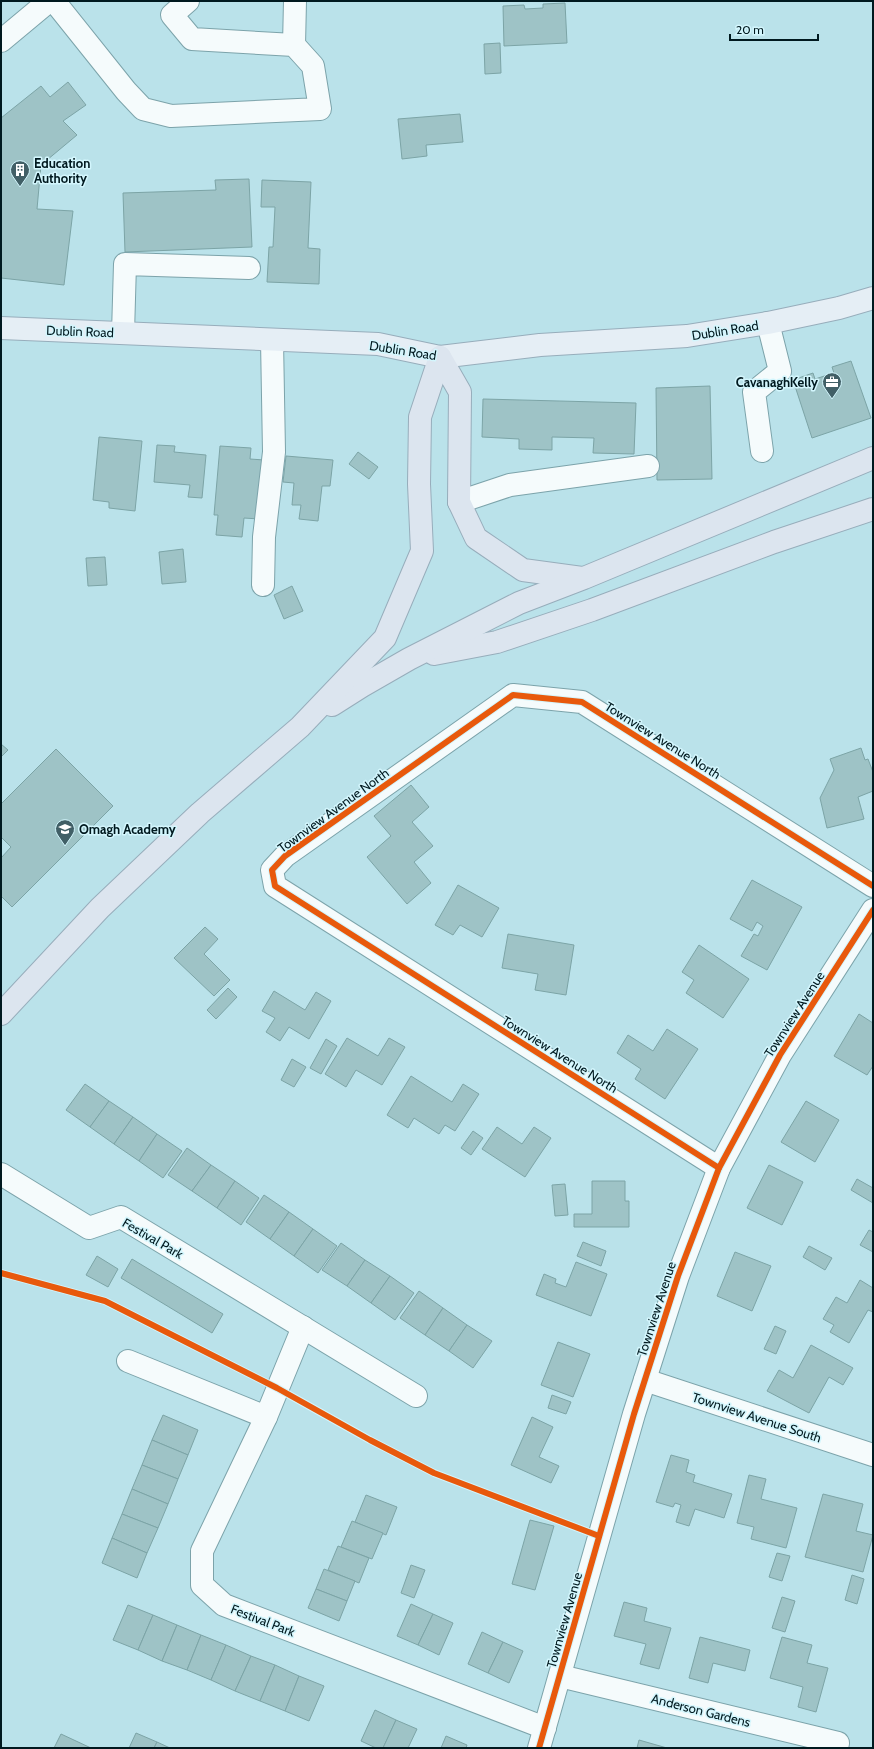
<svg xmlns="http://www.w3.org/2000/svg" width="874" height="1749" font-family="Cabin,sans-serif">
	<rect width="100%" height="100%" fill="#bae2ea"/>
	<g fill="#9ec3c6" stroke="#7ca4a6">
		<path d="M565,3L567,43L504,46L503,6L524,5L525,9L543,8V4Z"/>
		<path d="M500,43L501,73L485,74L484,44Z"/>
		<path d="M68,82L86,105L63,121L77,135L41,165L37,209L73,211L64,285L1,278V118L41,86L50,97Z"/>
		<path d="M460,114L463,142L426,145L427,156L402,159L398,119Z"/>
		<path d="M249,179L252,247L125,252L123,193L216,190L215,180Z"/>
		<path d="M262,180L311,182L308,248L320,249L319,284L267,282L269,247H273L275,207H261Z"/>
		<path d="M851,361L871,418L812,438L793,380L813,373L815,379L834,373L832,367Z"/>
		<path d="M710,386L712,479L657,480L656,388Z"/>
		<path d="M483,399L636,403L634,454L593,453L594,438L552,437V450L519,449V439L482,437Z"/>
		<path d="M99,437L142,441L135,511L109,508V502L93,500Z"/>
		<path d="M157,445L175,446L174,452L206,455L202,498L188,497L190,485L154,482Z"/>
		<path d="M220,446L251,448L250,459L264,460L259,519L244,518L242,537L216,535L218,515H214Z"/>
		<path d="M358,452L378,467L369,479L349,464Z"/>
		<path d="M286,456L333,460L330,486H322L318,521L299,519L301,505H292L294,483L283,482Z"/>
		<path d="M183,549L186,582L162,584L159,552Z"/>
		<path d="M105,557L107,585L88,586L86,558Z"/>
		<path d="M292,586L303,611L284,619L274,595Z"/>
		<path d="M1,744L8,750L1,757Z"/>
		<path d="M861,748L865,760L868,759L873,772V791L858,797L864,819L827,828L820,798L834,770L830,759Z"/>
		<path d="M56,749L113,806L12,907L1,896V858L11,847L1,837V804Z"/>
		<path d="M411,785L429,807L412,822L433,846L414,862L431,883L407,904L367,857L391,836L374,816Z"/>
		<path d="M752,880L802,907L767,970L741,956L754,934L758,936L763,926L757,922L752,931L730,919Z"/>
		<path d="M458,885L499,908L482,937L460,925L453,935L435,925Z"/>
		<path d="M205,927L218,939L204,954L230,980L214,996L174,958Z"/>
		<path d="M508,934L574,945L566,995L535,990L538,974L502,968Z"/>
		<path d="M699,945L749,979L723,1018L686,993L694,980L682,972Z"/>
		<path d="M228,988L237,997L216,1019L207,1010Z"/>
		<path d="M274,991L305,1010L316,992L331,1001L309,1039L289,1027L280,1041L266,1032L275,1018L262,1011Z"/>
		<path d="M859,1014L873,1023V1066L867,1075L834,1056Z"/>
		<path d="M667,1029L698,1049L665,1099L635,1079L641,1069L617,1053L628,1035L653,1051Z"/>
		<path d="M347,1038L378,1056L389,1038L405,1047L382,1085L356,1070L346,1087L325,1074Z"/>
		<path d="M326,1039L337,1046L321,1074L310,1068Z"/>
		<path d="M292,1059L306,1067L294,1087L281,1080Z"/>
		<path d="M411,1076L452,1102L463,1084L479,1094L455,1131L445,1125L439,1134L414,1118L408,1128L387,1115Z"/>
		<path d="M85,1084L109,1101L90,1127L66,1110Z"/>
		<path d="M109,1101L133,1117L114,1144L90,1127Z"/>
		<path d="M806,1101L839,1120L815,1162L781,1142Z"/>
		<path d="M133,1117L157,1134L139,1161L114,1144Z"/>
		<path d="M497,1127L522,1144L534,1127L551,1138L525,1177L482,1149Z"/>
		<path d="M473,1131L483,1138L471,1155L461,1148Z"/>
		<path d="M157,1134L182,1151L163,1178L139,1161Z"/>
		<path d="M187,1148L211,1165L192,1191L168,1175Z"/>
		<path d="M211,1165L235,1181L217,1208L192,1191Z"/>
		<path d="M769,1165L803,1182L782,1225L747,1208Z"/>
		<path d="M857,1179L873,1188V1203L851,1190Z"/>
		<path d="M235,1181L259,1198L241,1225L217,1208Z"/>
		<path d="M592,1181H625V1201H629V1227H574V1214H592Z"/>
		<path d="M565,1184L568,1215L555,1216L552,1185Z"/>
		<path d="M264,1195L289,1212L270,1239L246,1222Z"/>
		<path d="M289,1212L313,1229L294,1256L270,1239Z"/>
		<path d="M313,1229L337,1246L318,1273L294,1256Z"/>
		<path d="M869,1230L873,1232V1252L860,1245Z"/>
		<path d="M583,1242L606,1251L601,1266L577,1256Z"/>
		<path d="M341,1243L365,1260L347,1286L322,1270Z"/>
		<path d="M809,1246L832,1258L825,1270L803,1257Z"/>
		<path d="M735,1252L771,1266L752,1311L717,1296Z"/>
		<path d="M97,1256L118,1269L108,1287L86,1275Z"/>
		<path d="M132,1259L223,1314L212,1333L121,1278Z"/>
		<path d="M365,1260L390,1276L371,1303L347,1286Z"/>
		<path d="M576,1262L607,1274L591,1316L536,1295L544,1274L556,1279L555,1283L566,1287Z"/>
		<path d="M390,1276L414,1293L395,1320L371,1303Z"/>
		<path d="M860,1280L873,1288V1312L868,1310L849,1343L830,1332L834,1325L823,1319L836,1297L847,1303Z"/>
		<path d="M419,1291L443,1308L425,1335L400,1318Z"/>
		<path d="M443,1308L467,1325L449,1351L425,1335Z"/>
		<path d="M467,1325L492,1341L473,1368L449,1351Z"/>
		<path d="M775,1326L786,1331L776,1354L764,1349Z"/>
		<path d="M558,1342L590,1354L573,1397L541,1385Z"/>
		<path d="M811,1345L853,1368L843,1385L829,1377L809,1413L767,1391L779,1370L793,1378Z"/>
		<path d="M552,1395L571,1402L566,1414L548,1408Z"/>
		<path d="M163,1415L198,1430L188,1455L152,1440Z"/>
		<path d="M532,1417L553,1427L539,1457L559,1466L551,1483L511,1465Z"/>
		<path d="M152,1440L188,1455L178,1479L142,1465Z"/>
		<path d="M671,1455L689,1460L686,1472L695,1475L693,1482L732,1494L724,1518L695,1509L689,1526L676,1522L681,1505L675,1503L673,1507L656,1502Z"/>
		<path d="M142,1465L178,1479L168,1504L132,1489Z"/>
		<path d="M749,1475L766,1479L761,1499L797,1508L786,1548L751,1539L754,1527L737,1523Z"/>
		<path d="M132,1489L168,1504L158,1528L122,1514Z"/>
		<path d="M823,1494L863,1504L856,1531L873,1535L863,1572L805,1557Z"/>
		<path d="M366,1495L397,1507L386,1535L355,1522Z"/>
		<path d="M122,1514L158,1528L147,1553L112,1538Z"/>
		<path d="M530,1520L554,1526L535,1590L512,1584Z"/>
		<path d="M352,1521L383,1533L372,1559L341,1547Z"/>
		<path d="M112,1538L147,1553L137,1578L102,1563Z"/>
		<path d="M338,1546L369,1558L359,1583L328,1570Z"/>
		<path d="M777,1553L790,1556L782,1581L769,1577Z"/>
		<path d="M411,1565L425,1570L414,1598L401,1593Z"/>
		<path d="M324,1569L355,1581L347,1601L316,1589Z"/>
		<path d="M852,1575L864,1579L857,1604L845,1600Z"/>
		<path d="M316,1589L347,1601L339,1621L308,1608Z"/>
		<path d="M782,1597L795,1601L785,1632L772,1628Z"/>
		<path d="M624,1602L647,1608L644,1621L671,1628L659,1669L640,1664L646,1644L614,1636Z"/>
		<path d="M411,1604L433,1614L418,1645L397,1636Z"/>
		<path d="M128,1605L153,1615L138,1650L113,1640Z"/>
		<path d="M433,1614L453,1623L439,1655L418,1645Z"/>
		<path d="M153,1615L177,1625L162,1661L138,1650Z"/>
		<path d="M177,1625L201,1635L187,1670L162,1661Z"/>
		<path d="M482,1632L503,1642L488,1673L468,1664Z"/>
		<path d="M201,1635L226,1645L211,1680L187,1670Z"/>
		<path d="M700,1637L750,1650L745,1671L713,1663L708,1683L689,1678Z"/>
		<path d="M782,1637L812,1645L807,1663L828,1668L816,1712L798,1707L803,1687L770,1678Z"/>
		<path d="M503,1642L523,1651L509,1683L488,1673Z"/>
		<path d="M226,1645L251,1656L235,1691L211,1680Z"/>
		<path d="M251,1656L275,1665L260,1701L235,1691Z"/>
		<path d="M275,1665L299,1676L285,1711L260,1701Z"/>
		<path d="M299,1676L324,1686L309,1721L285,1711Z"/>
		<path d="M375,1710L396,1720L383,1748H376L361,1741Z"/>
		<path d="M396,1720L417,1729L408,1748H383Z"/>
		<path d="M136,1733L157,1742L154,1748H129Z"/>
		<path d="M61,1734L91,1748H54Z"/>
		<path d="M446,1736L467,1745L466,1748H441Z"/>
		<path d="M639,1740L667,1748H637Z"/>
		<path d="M157,1742L170,1748H154Z"/>
	</g>
	<g fill="none" stroke-linecap="round" stroke-linejoin="round">
		<defs>
			<g id="minor">
				<path d="M54,1L126,91L143,109L171,116L320,109L313,66L294,45L192,39L172,15L188,1"/>
				<path d="M1,41L49,1"/>
				<path d="M294,45L295,1"/>
				<path d="M123,333L125,264L249,268"/>
				<path d="M762,451L754,392L780,371L768,323"/>
				<path d="M459,502L510,485L648,466"/>
				<path d="M263,585L264,537L274,452L272,340"/>
				<path d="M719,1168L275,886L272,870L285,856L513,695L582,702L873,886"/>
				<path d="M1,1174L89,1228L121,1217L416,1396"/>
				<path d="M303,1327L266,1417L202,1551V1585L224,1605L545,1728"/>
				<path d="M128,1361L266,1417"/>
				<path d="M645,1380L873,1455"/>
				<path d="M560,1676L838,1743L837,1748"/>
				<path d="M539,1748L634,1414L678,1276L719,1168L780,1055L873,910"/>
			</g>
			<path id="major" d="M1,328L378,344L440,357L540,345L687,336L768,323L839,308L873,298"/>
			<g id="highway">
				<path d="M440,357L460,392L459,502L476,538L523,570L582,578"/>
				<path d="M434,654L497,642L592,610L774,542L873,509"/>
				<path d="M332,705L362,686L409,659L519,603L584,578L873,458"/>
				<path d="M1,1014L100,908L200,813L300,727L385,638L422,551L419,484L420,417L440,357"/>
			</g>
		</defs>
		<use href="#minor" stroke="#7ca3aa" stroke-width="24"/>
		<use href="#major" stroke="#97adbb" stroke-width="24"/>
		<use href="#highway" stroke="#97adbb" stroke-width="24"/>
		<use href="#minor" stroke="#f5fbfc" stroke-width="22"/>
		<use href="#major" stroke="#e5eef5" stroke-width="22"/>
		<use href="#highway" stroke="#dce5ef" stroke-width="22"/>
		<defs>
			<g id="cycleway">
				<path d="M719,1168L275,886L272,870L285,856L513,695L582,702L873,886"/>
				<path d="M1,1273L105,1301L277,1388L370,1440L434,1473L599,1536"/>
				<path d="M539,1748L634,1414L678,1276L719,1168L780,1055L873,910"/>
			</g>
		</defs>
		<use href="#cycleway" stroke="#d3f6fd" stroke-width="8"/>
		<use href="#cycleway" stroke="#e8590c" stroke-width="6"/>
	</g>
	<defs>
		<symbol id="building-pin" viewBox="-11 -11 22 30"><path d="M0 17L-7.5 6A9.5 9.5 0 1 1 7.5 6Z" fill="#415f66" stroke="#d3f6fd"/><path d="M-4-6H4V6H1V3H-1V6H-4ZM-2.5-4.3h1.7v1.8h-1.7ZM.8-4.3h1.7v1.8H.8ZM-2.5-1h1.7V.8h-1.7ZM.8-1h1.7V.8H.8Z" fill="#fff"/></symbol>
		<symbol id="office-pin" viewBox="-11 -11 22 30"><path d="M0 17L-7.5 6A9.5 9.5 0 1 1 7.5 6Z" fill="#415f66" stroke="#d3f6fd"/><path d="M-6-3h4V-5.5h4V-3h4V5H-6ZM-1-4.5V-3h2v-1.5ZM-6 0V1H6V0Z" fill="#fff"/></symbol>
		<symbol id="university-pin" viewBox="-11 -11 22 30"><path d="M0 17L-7.5 6A9.5 9.5 0 1 1 7.5 6Z" fill="#415f66" stroke="#d3f6fd"/><path d="M0-5L7-2L0 1L-7-2ZM-4 1L0 2.5L4 1V4Q0 6-4 4Z" fill="#fff"/></symbol>
	</defs>
	<g fill-rule="evenodd">
		<use href="#building-pin" x="9" y="159" width="22" height="30"/>
		<use href="#office-pin" x="821" y="371" width="22" height="30"/>
		<use href="#university-pin" x="54" y="818" width="22" height="30"/>
	</g>
	<g text-anchor="middle" dominant-baseline="central" stroke-width="3" stroke-linejoin="round" paint-order="stroke">
		<g font-size="13" font-weight="bold" fill="#00191f" stroke="#d3f6fd" text-anchor="start">
			<text x="34" y="163">Education<tspan x="34" dy="15">Authority</tspan></text>
			<text x="818" y="382" text-anchor="end">CavanaghKelly</text>
			<text x="79" y="829">Omagh Academy</text>
		</g>
		<g font-size="13" fill="#00191f" stroke="#d3f6fd">
			<text transform="translate(725 330) rotate(-9)">Dublin Road</text>
			<text transform="translate(80 331) rotate(2)">Dublin Road</text>
			<text transform="translate(403 350) rotate(9)">Dublin Road</text>
			<text transform="translate(663 740) rotate(32)">Townview Avenue North</text>
			<text transform="translate(333 810) rotate(-36)">Townview Avenue North</text>
			<text transform="translate(794 1014) rotate(-57)">Townview Avenue</text>
			<text transform="translate(560 1054) rotate(32)">Townview Avenue North</text>
			<text transform="translate(153 1238) rotate(30)">Festival Park</text>
			<text transform="translate(656 1309) rotate(-72)">Townview Avenue</text>
			<text transform="translate(757 1417) rotate(18)">Townview Avenue South</text>
			<text transform="translate(263 1620) rotate(21)">Festival Park</text>
			<text transform="translate(564 1620) rotate(-74)">Townview Avenue</text>
			<text transform="translate(701 1710) rotate(14)">Anderson Gardens</text>
		</g>
	</g>
	<rect width="874" height="1749" fill="none" stroke="#00191f" stroke-width="4"/>
	<path d="M730 34v6h88v-6" fill="none" stroke="#00191f" stroke-width="2"/>
	<text x="736" y="34" font-size="12" fill="#00191f" stroke="#d3f6fd" stroke-width="3" paint-order="stroke">20 m</text>
</svg>
